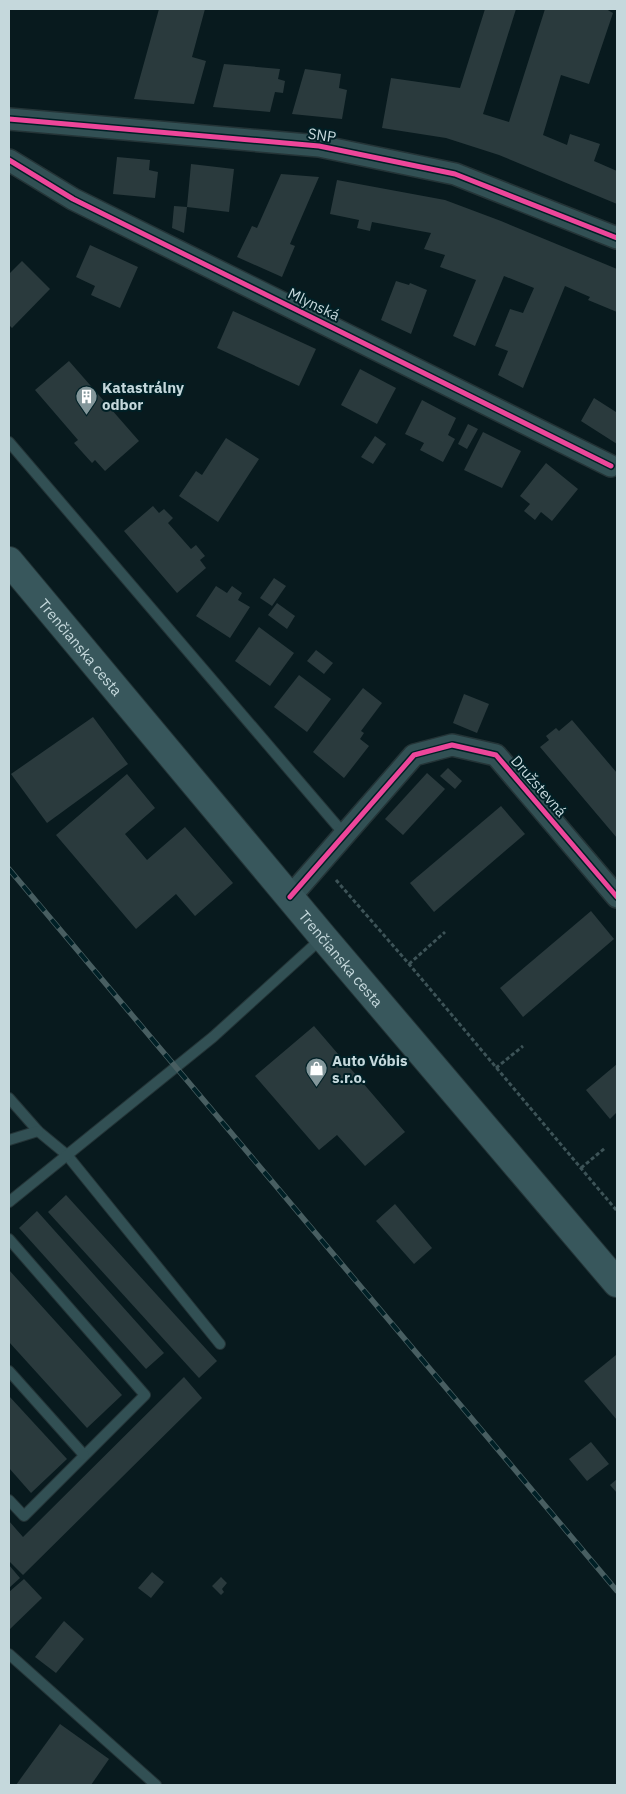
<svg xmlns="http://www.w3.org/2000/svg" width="626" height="1794" font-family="'IBM Plex Sans',sans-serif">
	<rect width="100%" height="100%" fill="#081a1e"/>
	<g fill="#2a3a3d">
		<path d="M159,9H205L192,57L206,61L194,104L134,99Z"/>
		<path d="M485,9H516L483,114L509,122L545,9H606L613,13L589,84L561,75L543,135L567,145L570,134L600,144L594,161L617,171V204L499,155L446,138L382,128L391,78L460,88Z"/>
		<path d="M224,64L280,69L278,79L285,81L283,93L275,92L270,112L213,107Z"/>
		<path d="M305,69L341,74L339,88L347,90L342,119L292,114Z"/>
		<path d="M117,157L150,160L149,170L158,172L155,198L113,194Z"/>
		<path d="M191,164L234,169L229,212L187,207Z"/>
		<path d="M281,174L319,177L290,244L295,246L282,277L237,257L252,226L257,228Z"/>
		<path d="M337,180L445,200L501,221L617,269V312L588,300L590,297L565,286L523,388L498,375L508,351L495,346L510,309L523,313L534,288L504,276L475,346L453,336L476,280L440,267L445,255L424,249L431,233L372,222L370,231L357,228L359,220L330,214Z"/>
		<path d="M174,206L187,207L184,233L172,228Z"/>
		<path d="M90,245L138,267L120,308L91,295L95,286L76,277Z"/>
		<path d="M22,261L50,289L12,328L9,325V274Z"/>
		<path d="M396,281L409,285L410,283L427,290L411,334L381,320Z"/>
		<path d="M233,311L316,349L299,386L217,348Z"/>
		<path d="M69,361L139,441L105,471L95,460L92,463L74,443L78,440L35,390Z"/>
		<path d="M360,369L396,388L377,424L341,405Z"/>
		<path d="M594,398L616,412L617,410V444L581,421Z"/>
		<path d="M422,400L456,418L448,435L455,439L443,462L420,450L424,443L405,434Z"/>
		<path d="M468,424L478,429L467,449L458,444Z"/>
		<path d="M483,432L521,451L502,488L464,470Z"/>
		<path d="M375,436L386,444L373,464L361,457Z"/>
		<path d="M226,438L259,459L218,522L179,496L196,471L202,475Z"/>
		<path d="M546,463L578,489L552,521L541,512L535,520L524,511L530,504L520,496Z"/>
		<path d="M153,506L159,513L164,509L173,518L168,523L191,549L196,545L205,556L200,560L206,568L177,593L124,531Z"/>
		<path d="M274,578L286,586L272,606L260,598Z"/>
		<path d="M216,586L227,593L232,586L242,593L238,600L250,607L230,638L196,616Z"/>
		<path d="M277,603L295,616L287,629L268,615Z"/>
		<path d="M259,627L294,653L270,686L235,661Z"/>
		<path d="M316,650L333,663L324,674L307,661Z"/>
		<path d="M299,675L331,699L307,732L274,707Z"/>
		<path d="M363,688L382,703L361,731L364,733L360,739L369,746L344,778L313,752Z"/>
		<path d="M464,694L489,704L477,733L453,723Z"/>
		<path d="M93,717L128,764L47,823L11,774Z"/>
		<path d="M572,720L617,773V838L540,747L549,740L546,736L556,728L559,731Z"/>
		<path d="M448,768L462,781L455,789L440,776Z"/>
		<path d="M427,773L445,789L403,835L385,819Z"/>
		<path d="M127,774L155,808L125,834L147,860L185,827L233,883L195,916L176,894L136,929L56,835Z"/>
		<path d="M501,806L525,834L434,912L410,883Z"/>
		<path d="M591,911L614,939L523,1017L500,988Z"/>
		<path d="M314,1026L405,1132L365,1166L337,1135L319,1150L255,1076Z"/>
		<path d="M617,1064V1112L610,1119L586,1090Z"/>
		<path d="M66,1195L217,1361L199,1378L48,1212Z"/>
		<path d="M395,1204L432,1248L414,1264L376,1221Z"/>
		<path d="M37,1211L164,1353L146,1369L19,1228Z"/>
		<path d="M9,1270L122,1395L87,1428L9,1342Z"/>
		<path d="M616,1355L617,1356V1420L584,1381Z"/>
		<path d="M184,1377L202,1398L23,1575L9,1561V1521L23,1537Z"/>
		<path d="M9,1396L67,1459L31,1493L9,1468Z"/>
		<path d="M591,1442L609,1464L587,1481L569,1459Z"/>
		<path d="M617,1479V1493L610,1485Z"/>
		<path d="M9,1565L20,1578L9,1588Z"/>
		<path d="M152,1572L164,1582L151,1598L138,1588Z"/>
		<path d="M221,1577L227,1583L222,1589L224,1592L221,1595L212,1586Z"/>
		<path d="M24,1579L42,1598L9,1630V1592Z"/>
		<path d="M64,1621L84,1639L56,1673L35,1657Z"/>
		<path d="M60,1724L109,1759L91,1785H16Z"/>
	</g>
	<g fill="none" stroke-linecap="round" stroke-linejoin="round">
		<defs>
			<g id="service">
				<path d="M9,442L345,835"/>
				<path d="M9,1098L38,1131L67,1155L220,1344"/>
				<path d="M9,1140L38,1131"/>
				<path d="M9,1202L213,1037L322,938"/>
				<path d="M9,1239L145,1395L24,1516L9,1500"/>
				<path d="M9,1371L84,1455"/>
				<path d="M9,1654L156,1785"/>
			</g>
			<g id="minor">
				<path d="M9,119L319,146L455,174L617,238"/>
				<path d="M9,160L73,199L611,466"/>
				<path d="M290,897L414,755L452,745L496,755L617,897"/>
			</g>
			<g id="primary">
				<path id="s1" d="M9,561L323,937L617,1283"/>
			</g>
		</defs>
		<use href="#service" stroke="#243437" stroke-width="12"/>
		<use href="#minor" stroke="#243437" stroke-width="24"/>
		<use href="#primary" stroke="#243437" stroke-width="30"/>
		<g stroke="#3d5357" stroke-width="3" stroke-dasharray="4 2.5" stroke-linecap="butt">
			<path d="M336,880L409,964L617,1211"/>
			<path d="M409,964L445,932"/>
			<path d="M496,1068L523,1046"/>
			<path d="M581,1168L605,1148"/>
		</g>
		<use href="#service" stroke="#325054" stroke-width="10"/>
		<use href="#minor" stroke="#325054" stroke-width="21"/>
		<use href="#primary" stroke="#38575c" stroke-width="28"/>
		<defs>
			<path id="rail" d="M9,869L617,1591"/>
		</defs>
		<use href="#rail" stroke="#485e61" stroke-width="5.5"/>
		<use href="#rail" stroke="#002026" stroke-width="4" stroke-dasharray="11" stroke-linecap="butt"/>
		<defs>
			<g id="cycleway">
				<path d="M9,119L319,146L455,174L617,238"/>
				<path d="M9,160L73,199L611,466"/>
				<path d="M290,897L414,755L452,745L496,755L617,897"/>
			</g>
		</defs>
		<use href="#cycleway" stroke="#002026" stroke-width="8"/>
		<use href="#cycleway" stroke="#ed469a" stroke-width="5"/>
	</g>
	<defs>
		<symbol id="building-pin" viewBox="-11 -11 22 30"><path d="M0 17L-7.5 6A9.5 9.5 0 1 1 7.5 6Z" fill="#83969a" stroke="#002026"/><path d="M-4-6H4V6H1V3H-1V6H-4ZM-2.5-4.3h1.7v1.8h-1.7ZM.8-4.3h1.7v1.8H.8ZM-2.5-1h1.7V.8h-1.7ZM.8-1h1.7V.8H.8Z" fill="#fff"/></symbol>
		<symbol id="shop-pin" viewBox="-11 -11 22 30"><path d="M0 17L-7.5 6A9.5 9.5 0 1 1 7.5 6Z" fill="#83969a" stroke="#002026"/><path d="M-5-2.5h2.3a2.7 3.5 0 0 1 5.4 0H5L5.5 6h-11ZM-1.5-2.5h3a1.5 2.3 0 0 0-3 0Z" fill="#fff"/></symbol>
	</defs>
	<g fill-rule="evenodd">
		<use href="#building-pin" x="74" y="384" width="25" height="34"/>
		<use href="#shop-pin" x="304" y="1056" width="25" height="34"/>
	</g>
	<g text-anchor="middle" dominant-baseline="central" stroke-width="4" stroke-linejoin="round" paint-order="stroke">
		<g font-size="15" fill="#c5d8dc" stroke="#002026">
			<text transform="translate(322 135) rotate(8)">SNP</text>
			<text transform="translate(314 304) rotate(26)">Mlynská</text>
			<text stroke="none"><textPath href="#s1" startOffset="112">Trenčianska cesta</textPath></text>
			<text transform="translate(539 786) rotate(49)">Družstevná</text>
			<text stroke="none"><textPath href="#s1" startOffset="518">Trenčianska cesta</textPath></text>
		</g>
		<g font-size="15" font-weight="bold" fill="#c5d8dc" stroke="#002026" text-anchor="start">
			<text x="102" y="387">Katastrálny<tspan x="102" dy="17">odbor</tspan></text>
			<text x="332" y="1060">Auto Vóbis<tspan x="332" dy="17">s.r.o.</tspan></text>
		</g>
	</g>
	<rect width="626" height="1794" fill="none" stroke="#c5d8dc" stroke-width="20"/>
</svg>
